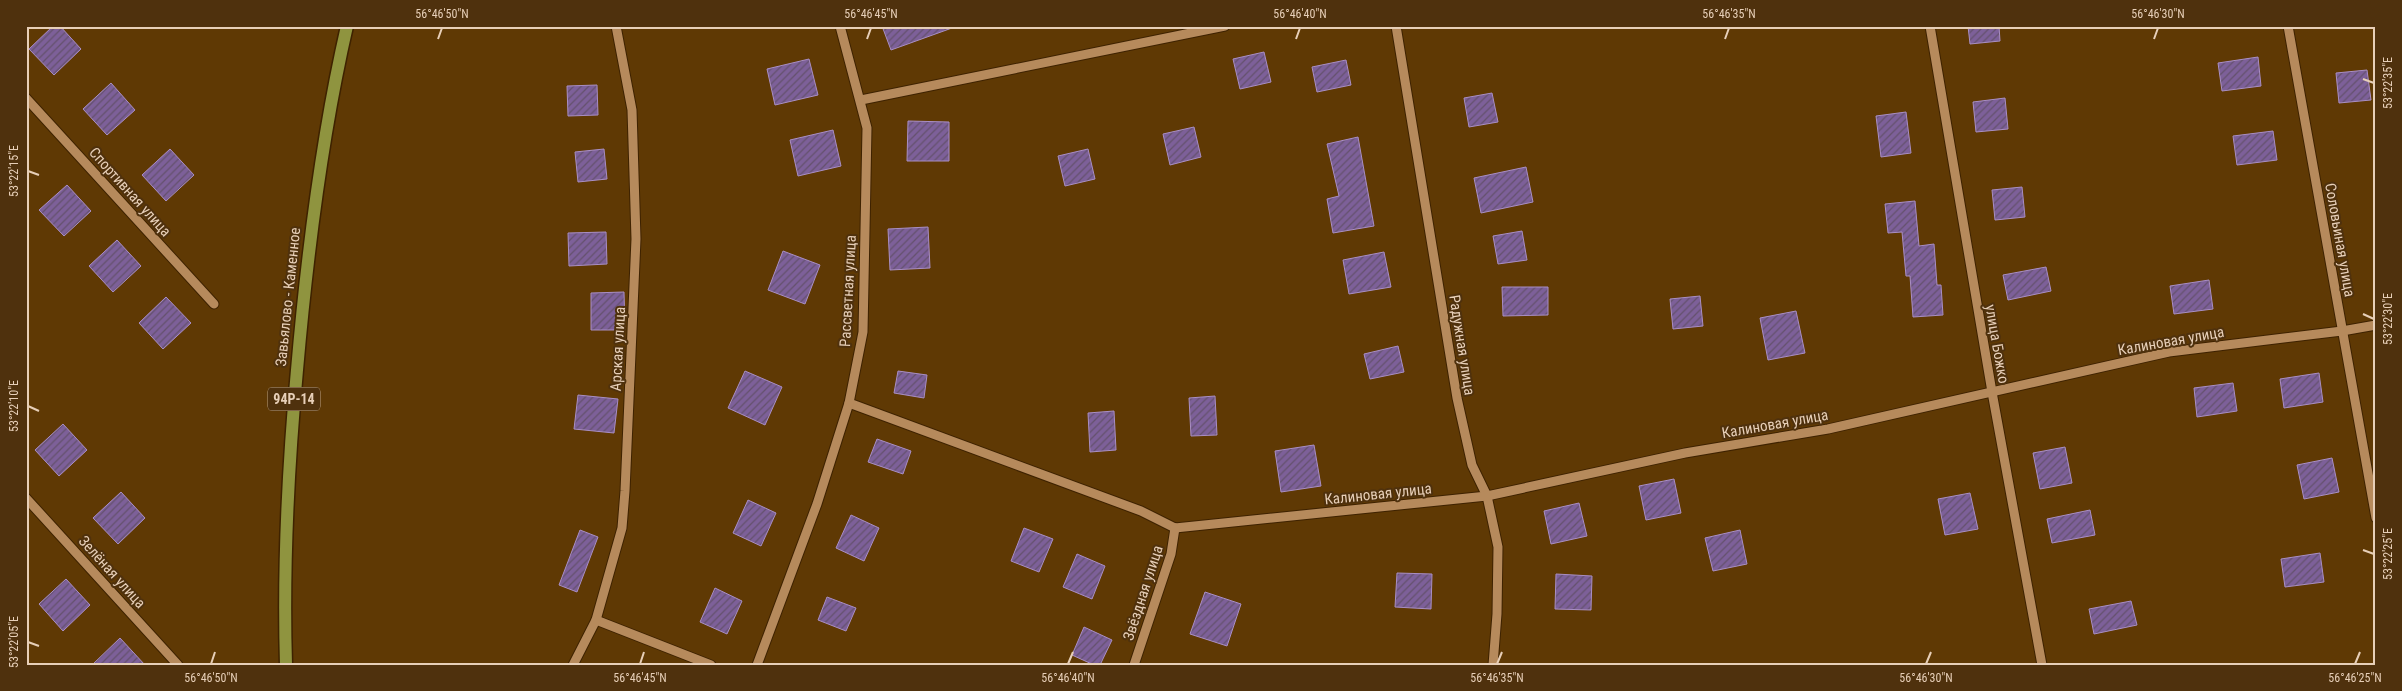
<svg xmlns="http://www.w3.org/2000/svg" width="2402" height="691" font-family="'Roboto Condensed',sans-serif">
	<defs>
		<pattern id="building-hatch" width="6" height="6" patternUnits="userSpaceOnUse" patternTransform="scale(1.25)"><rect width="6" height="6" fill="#7d6099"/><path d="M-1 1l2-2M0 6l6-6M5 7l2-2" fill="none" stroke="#64516d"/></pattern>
	</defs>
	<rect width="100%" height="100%" fill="#5f3904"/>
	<g fill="url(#building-hatch)" stroke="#a98fc4">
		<path d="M53,26H60L81,49L54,75L29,49Z"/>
		<path d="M882,26H952V28L891,50Z"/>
		<path d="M1968,26H1999L2000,41L1970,44Z"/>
		<path d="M1264,52L1271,82L1240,89L1233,59Z"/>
		<path d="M2258,57L2261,86L2222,91L2218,63Z"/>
		<path d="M809,59L818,95L775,105L767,69Z"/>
		<path d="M1346,60L1351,85L1317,92L1312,67Z"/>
		<path d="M2367,70L2371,100L2339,103L2336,73Z"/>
		<path d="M111,83L135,110L107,135L83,109Z"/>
		<path d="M597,85L598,115L568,116L567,86Z"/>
		<path d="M1492,93L1498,122L1469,127L1464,98Z"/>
		<path d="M2005,98L2008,129L1976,132L1973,102Z"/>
		<path d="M1906,112L1911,153L1881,157L1876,116Z"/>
		<path d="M908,121L949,122V161H907Z"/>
		<path d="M1194,127L1201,157L1170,165L1163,134Z"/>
		<path d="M833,130L841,166L798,176L790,140Z"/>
		<path d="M2273,131L2277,160L2237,165L2233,136Z"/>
		<path d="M1358,137L1374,226L1333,233L1327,199L1339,196L1327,144Z"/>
		<path d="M170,149L194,175L166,201L142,175Z"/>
		<path d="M604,149L607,179L578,182L575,152Z"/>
		<path d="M1088,149L1095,179L1065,186L1058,156Z"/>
		<path d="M1526,167L1533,202L1481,213L1474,178Z"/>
		<path d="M67,185L91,211L64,236L39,210Z"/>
		<path d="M2022,187L2025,217L1995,220L1992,190Z"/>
		<path d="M1915,201L1919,246L1934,244L1937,285H1941L1943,315L1913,317L1910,276H1906L1902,232L1888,233L1885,204Z"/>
		<path d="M928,227L930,268L890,270L888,229Z"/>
		<path d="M1522,231L1527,260L1498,264L1493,236Z"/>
		<path d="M606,232L607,264L569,266L568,233Z"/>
		<path d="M117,240L141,266L113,292L89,266Z"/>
		<path d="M783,251L820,265L805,304L768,290Z"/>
		<path d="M1384,252L1391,287L1349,294L1343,260Z"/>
		<path d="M2046,267L2051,291L2008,300L2003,275Z"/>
		<path d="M2209,280L2213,309L2174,314L2170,286Z"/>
		<path d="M1502,287H1548V315L1503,316Z"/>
		<path d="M624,292L625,330H591V293Z"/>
		<path d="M1700,296L1703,326L1673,329L1670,299Z"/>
		<path d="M166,297L191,323L163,349L139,323Z"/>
		<path d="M1796,311L1805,353L1768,360L1760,318Z"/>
		<path d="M1398,346L1404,372L1370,379L1364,354Z"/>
		<path d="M745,371L782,387L765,425L728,408Z"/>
		<path d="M898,371L927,375L924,398L894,393Z"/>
		<path d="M2319,373L2323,402L2284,408L2280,379Z"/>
		<path d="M2233,383L2237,411L2197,417L2194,388Z"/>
		<path d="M578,395L618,399L614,433L574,429Z"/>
		<path d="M1215,396L1217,435L1191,436L1189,398Z"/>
		<path d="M1114,411L1116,450L1090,452L1088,413Z"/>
		<path d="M63,424L87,450L59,476L35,450Z"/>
		<path d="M877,439L911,451L903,474L868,462Z"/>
		<path d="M1314,445L1321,486L1281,492L1275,451Z"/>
		<path d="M2065,447L2072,483L2040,489L2033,453Z"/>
		<path d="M2332,458L2339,492L2304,499L2297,465Z"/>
		<path d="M1674,479L1681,513L1646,520L1639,486Z"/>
		<path d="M121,492L145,518L118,544L93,518Z"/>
		<path d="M1970,493L1978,529L1945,535L1938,499Z"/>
		<path d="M748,500L776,513L761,546L733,533Z"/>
		<path d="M1579,503L1587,536L1551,544L1544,511Z"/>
		<path d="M2090,510L2095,535L2052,543L2047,519Z"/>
		<path d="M851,515L879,528L864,561L836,548Z"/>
		<path d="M1024,528L1053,539L1039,572L1011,561Z"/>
		<path d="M580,530L598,537L577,592L559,585Z"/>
		<path d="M1740,530L1747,564L1713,571L1705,538Z"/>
		<path d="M2320,553L2324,582L2285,587L2281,559Z"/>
		<path d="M1077,554L1105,566L1092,599L1063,587Z"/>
		<path d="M1397,573L1432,574L1431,609L1395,607Z"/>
		<path d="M1556,574L1592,576L1591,610L1555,609Z"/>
		<path d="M66,579L90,605L63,631L39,604Z"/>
		<path d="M715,588L742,601L727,634L700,622Z"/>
		<path d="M1205,592L1241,604L1227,646L1190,634Z"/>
		<path d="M827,597L856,608L846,631L818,620Z"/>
		<path d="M2131,601L2137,625L2094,634L2089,609Z"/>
		<path d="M1084,627L1112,640L1100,665H1094L1072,655Z"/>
		<path d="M120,638L145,665H92Z"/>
	</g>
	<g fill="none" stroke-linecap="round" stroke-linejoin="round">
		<defs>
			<g id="minor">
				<path d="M1396,26L1457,398L1472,465L1487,496L1498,547L1497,614L1493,665"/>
				<path d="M1930,26L1992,392L2042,665"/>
				<path d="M2288,26L2376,518"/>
				<path d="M26,98L214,304"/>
				<path d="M861,100L1225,26"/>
				<path d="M849,403L1141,511L1175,528"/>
				<path d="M26,498L178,665"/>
				<path d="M1175,528L1487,496L1685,453L1828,429L2169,352L2342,331L2376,325"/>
				<path d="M596,620L711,665"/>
				<path d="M573,665L596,620L622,528L625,491L636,239L632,110L616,26"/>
				<path d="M757,665L817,504L849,403L863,332L867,128L840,26"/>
				<path d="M1134,665L1171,554L1175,528"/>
			</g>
			<path id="major" d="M286,665C283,567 288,468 297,370C307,255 321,139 347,26"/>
		</defs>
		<use href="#minor" stroke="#3e2200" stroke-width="11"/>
		<use href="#major" stroke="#3e2200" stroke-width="15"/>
		<use href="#minor" stroke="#b68a5c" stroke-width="9"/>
		<use href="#major" stroke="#8f943f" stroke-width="12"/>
	</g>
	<path fill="none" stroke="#e7cfb8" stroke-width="2" d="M438,39L442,28M867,39L871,28M1296,39L1300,28M1725,39L1729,28M2154,39L2158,28M2363,79L2374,83M28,171L39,175M2363,314L2374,319M28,406L39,411M2363,550L2374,554M28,642L39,646M211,664L215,652M640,664L644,652M1068,664L1073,652M1497,664L1502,652M1926,664L1931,652M2355,664L2360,652"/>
	<g text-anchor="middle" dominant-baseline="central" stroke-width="4" stroke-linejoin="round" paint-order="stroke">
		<rect fill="#4f310d" stroke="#b9a085" stroke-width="1" x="268" y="387.5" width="52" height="23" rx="4"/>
		<g font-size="14" font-weight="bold" fill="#e7cfb8">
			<text x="294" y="399">94Р-14</text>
		</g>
		<g font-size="15" fill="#e7cfb8" stroke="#4f310d">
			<text transform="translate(130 192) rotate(48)">Спортивная улица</text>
			<text transform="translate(2340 240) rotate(80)">Соловьиная улица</text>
			<text transform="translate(848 291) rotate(-87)">Рассветная улица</text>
			<text transform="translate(288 297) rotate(-84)">Завьялово - Каменное</text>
			<text transform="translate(2171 341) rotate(-10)">Калиновая улица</text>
			<text transform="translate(1997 344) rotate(80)">улица Божко</text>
			<text transform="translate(1462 345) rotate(81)">Радужная улица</text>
			<text transform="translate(618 349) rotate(-87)">Арская улица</text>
			<text transform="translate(1775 424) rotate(-10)">Калиновая улица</text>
			<text transform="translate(1378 494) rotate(-6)">Калиновая улица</text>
			<text transform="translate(112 572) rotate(48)">Зелёная улица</text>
			<text transform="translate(1143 593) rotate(-72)">Звёздная улица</text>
		</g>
	</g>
	<rect width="2402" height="691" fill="none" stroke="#4f310d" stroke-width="55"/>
	<rect x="28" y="28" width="2346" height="636" fill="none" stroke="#e7cfb8" stroke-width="2"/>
	<g font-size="12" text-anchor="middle" fill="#e7cfb8">
		<text x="442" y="18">56°46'50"N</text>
		<text x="871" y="18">56°46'45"N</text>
		<text x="1300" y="18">56°46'40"N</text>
		<text x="1729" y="18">56°46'35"N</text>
		<text x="2158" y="18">56°46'30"N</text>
		<text transform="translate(2388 83) rotate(-90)" y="4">53°22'35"E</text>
		<text transform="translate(14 171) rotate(-90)" y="4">53°22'15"E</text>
		<text transform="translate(2388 319) rotate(-90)" y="4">53°22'30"E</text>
		<text transform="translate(14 406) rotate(-90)" y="4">53°22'10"E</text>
		<text transform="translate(2388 554) rotate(-90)" y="4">53°22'25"E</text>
		<text transform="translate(14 642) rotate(-90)" y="4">53°22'05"E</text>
		<text x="211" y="682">56°46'50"N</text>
		<text x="640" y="682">56°46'45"N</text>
		<text x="1068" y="682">56°46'40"N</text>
		<text x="1497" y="682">56°46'35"N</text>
		<text x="1926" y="682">56°46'30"N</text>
		<text x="2355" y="682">56°46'25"N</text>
	</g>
</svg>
